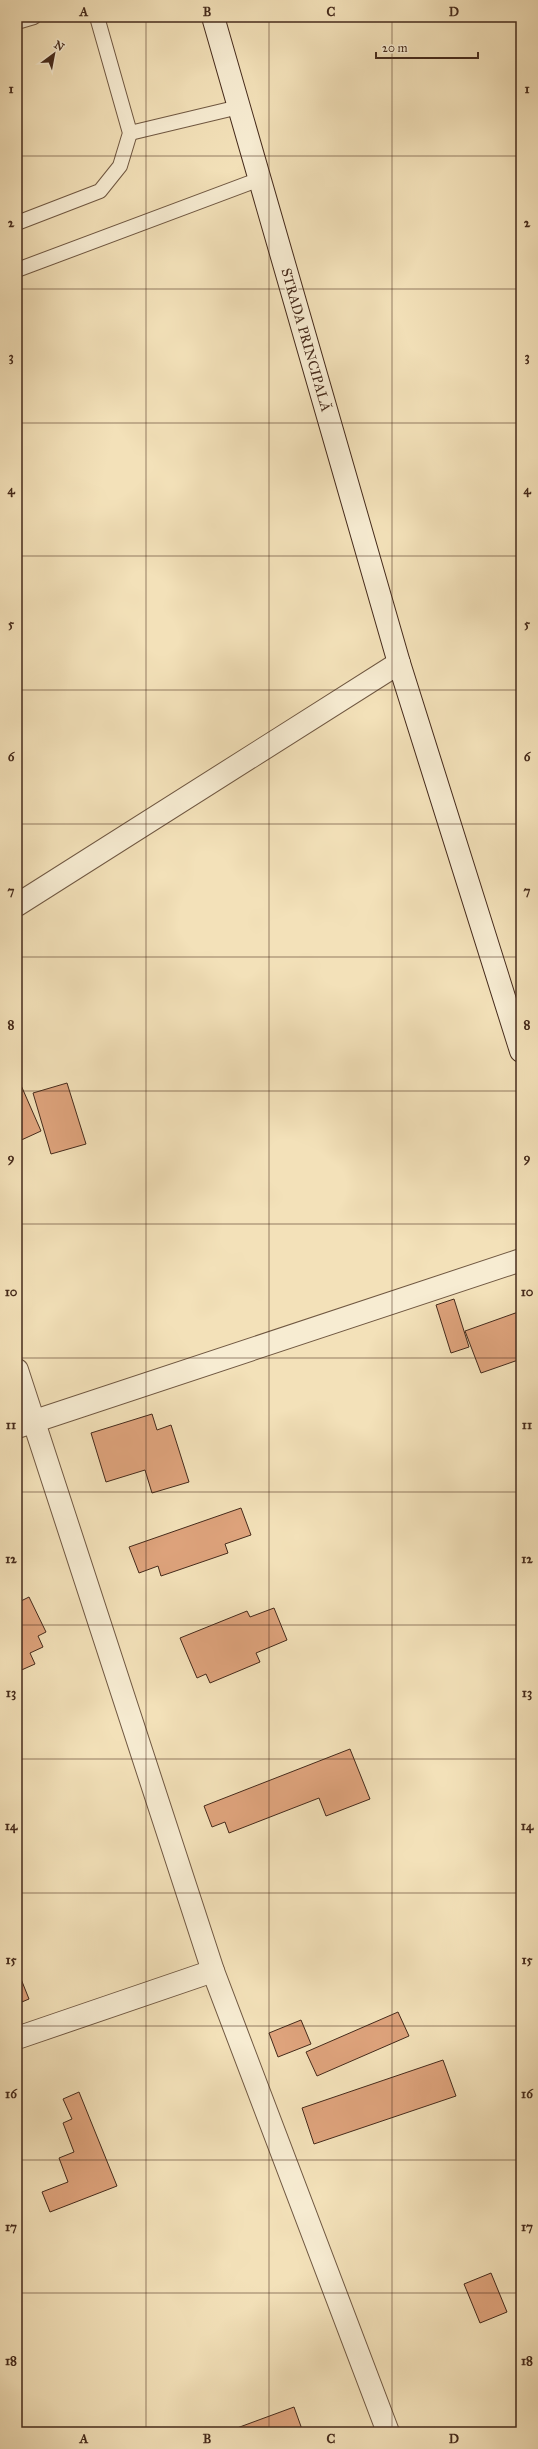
<svg xmlns="http://www.w3.org/2000/svg" width="538" height="2449" font-family="'IM FELL Great Primer',serif">
	<rect width="100%" height="100%" fill="#f3e1b9"/>
	<filter id="stains"><feTurbulence type="fractalNoise" baseFrequency=".005" numOctaves="4"/><feColorMatrix values="0 0 0 0 .2 0 0 0 0 .09 0 0 0 0 .02 0 0 0 .5 -.17"/></filter>
	<radialGradient id="worn" r=".72"><stop offset=".6" stop-color="#630" stop-opacity="0"/><stop offset="1" stop-color="#630" stop-opacity=".3"/></radialGradient>
	<g fill="#dea37c" stroke="#452a1b">
		<path d="M20,1083L41,1131L17,1142V1085Z"/>
		<path d="M67,1083L86,1144L51,1154L33,1093Z"/>
		<path d="M454,1299L469,1347L451,1353L436,1305Z"/>
		<path d="M521,1311V1359L481,1373L465,1331Z"/>
		<path d="M152,1414L157,1430L171,1425L189,1482L152,1493L145,1470L106,1482L91,1433Z"/>
		<path d="M241,1508L251,1535L225,1544L228,1553L161,1576L158,1566L139,1573L129,1547Z"/>
		<path d="M29,1597L46,1632L38,1636L43,1647L30,1653L35,1664L17,1672V1603Z"/>
		<path d="M274,1608L287,1640L256,1653L260,1662L210,1683L206,1674L197,1678L180,1638L247,1611L250,1617Z"/>
		<path d="M350,1749L370,1799L326,1816L319,1798L229,1833L225,1822L212,1827L204,1806Z"/>
		<path d="M17,1969L29,1999L17,2004Z"/>
		<path d="M398,2012L409,2036L317,2076L306,2052Z"/>
		<path d="M301,2020L311,2044L278,2057L269,2033Z"/>
		<path d="M443,2060L456,2096L314,2144L302,2108Z"/>
		<path d="M79,2092L117,2186L50,2212L42,2192L68,2182L59,2158L74,2152L63,2123L72,2119L63,2099Z"/>
		<path d="M491,2273L507,2312L480,2323L464,2284Z"/>
		<path d="M294,2407L303,2432H239L237,2428Z"/>
	</g>
	<g fill="none" stroke-linecap="round" stroke-linejoin="round">
		<defs>
			<g id="lane">
				<path d="M17,22L34,17"/>
				<path d="M130,133L239,107"/>
				<path d="M17,223L100,191L120,166L130,133L97,17"/>
				<path d="M17,270L260,179"/>
			</g>
			<g id="street">
				<path d="M17,905L399,663"/>
				<path d="M17,1370L213,1971L388,2432"/>
				<path d="M17,1427L521,1260"/>
				<path d="M17,2038L213,1971"/>
			</g>
			<path id="secondary" d="M213,17L399,663L521,1051"/>
		</defs>
		<use href="#lane" stroke="#705842" stroke-width="16"/>
		<use href="#street" stroke="#705842" stroke-width="24"/>
		<use href="#secondary" stroke="#452a1b" stroke-width="24"/>
		<use href="#lane" stroke="#f7ecd2" stroke-width="14"/>
		<use href="#street" stroke="#f7ecd2" stroke-width="22"/>
		<use href="#secondary" stroke="#f7ecd2" stroke-width="22"/>
	</g>
	<path fill="none" stroke="#452a1b" stroke-width="1" stroke-opacity="0.55" d="M146,17V2432M269,17V2432M392,17V2432M17,156H521M17,289H521M17,423H521M17,556H521M17,690H521M17,824H521M17,957H521M17,1091H521M17,1224H521M17,1358H521M17,1492H521M17,1625H521M17,1759H521M17,1893H521M17,2026H521M17,2160H521M17,2293H521"/>
	<g text-anchor="middle" dominant-baseline="central" stroke-width="3.5" stroke-linejoin="round" paint-order="stroke">
		<g font-size="14" fill="#452a1b" stroke="#f7ecd2">
			<text transform="translate(306 340) rotate(74)">STRADA PRINCIPALĂ</text>
		</g>
	</g>
	<rect width="538" height="2449" fill="none" stroke="#f3e1b9" stroke-width="44"/>
	<g transform="translate(54 54) rotate(32)" stroke="#f7ecd2" stroke-width="3" paint-order="stroke">
	<path d="M0-3L7 15L0 10L-7 15Z" fill="#452a1b"/>
	<text y="-6" font-size="11" font-weight="bold" text-anchor="middle" fill="#452a1b">N</text>
	</g>
	<path d="M376 52v6h102v-6" fill="none" stroke="#452a1b" stroke-width="2"/>
	<text x="382" y="52" font-size="12" fill="#452a1b" stroke="#f7ecd2" stroke-width="3" paint-order="stroke">20 m</text>
	<rect x="22" y="22" width="494" height="2405" fill="none" stroke="#452a1b" stroke-width="1.5"/>
	<g font-size="13" text-anchor="middle" font-weight="bold" fill="#452a1b">
		<text x="84" y="16">A</text>
		<text x="207" y="16">B</text>
		<text x="331" y="16">C</text>
		<text x="454" y="16">D</text>
		<text x="11" y="93">1</text>
		<text x="527" y="93">1</text>
		<text x="11" y="227">2</text>
		<text x="527" y="227">2</text>
		<text x="11" y="361">3</text>
		<text x="527" y="361">3</text>
		<text x="11" y="494">4</text>
		<text x="527" y="494">4</text>
		<text x="11" y="628">5</text>
		<text x="527" y="628">5</text>
		<text x="11" y="761">6</text>
		<text x="527" y="761">6</text>
		<text x="11" y="895">7</text>
		<text x="527" y="895">7</text>
		<text x="11" y="1029">8</text>
		<text x="527" y="1029">8</text>
		<text x="11" y="1162">9</text>
		<text x="527" y="1162">9</text>
		<text x="11" y="1296">10</text>
		<text x="527" y="1296">10</text>
		<text x="11" y="1429">11</text>
		<text x="527" y="1429">11</text>
		<text x="11" y="1563">12</text>
		<text x="527" y="1563">12</text>
		<text x="11" y="1697">13</text>
		<text x="527" y="1697">13</text>
		<text x="11" y="1830">14</text>
		<text x="527" y="1830">14</text>
		<text x="11" y="1964">15</text>
		<text x="527" y="1964">15</text>
		<text x="11" y="2098">16</text>
		<text x="527" y="2098">16</text>
		<text x="11" y="2231">17</text>
		<text x="527" y="2231">17</text>
		<text x="11" y="2365">18</text>
		<text x="527" y="2365">18</text>
		<text x="84" y="2443">A</text>
		<text x="207" y="2443">B</text>
		<text x="331" y="2443">C</text>
		<text x="454" y="2443">D</text>
	</g>
	<rect width="100%" height="100%" filter="url(#stains)"/>
	<rect width="100%" height="100%" fill="url(#worn)"/>
</svg>
